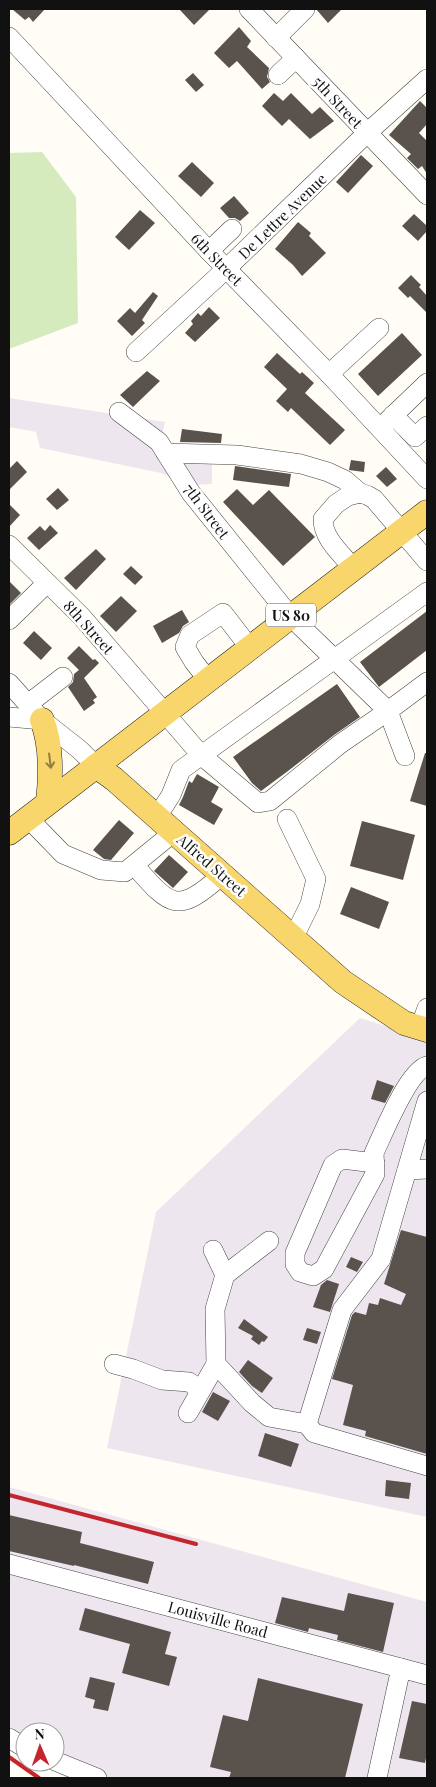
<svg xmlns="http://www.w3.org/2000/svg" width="436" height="1787" font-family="'Playfair Display',serif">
	<rect width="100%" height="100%" fill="#fffdf5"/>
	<g fill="#eee6ef">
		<path d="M9,398L165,422L158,452L212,461V484L192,485L161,473L40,448L36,432L9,427Z"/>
		<path d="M360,1018L427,1039V1517L107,1448L156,1212Z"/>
		<path d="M9,1487L427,1602V1778H67L36,1762H55V1732H25V1756L9,1748Z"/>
	</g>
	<path fill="#d5ebbd" d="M42,152L76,197L78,323L9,349V153Z"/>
	<g fill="#5a524d">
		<path d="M12,9H45L33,22L29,17L25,20Z"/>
		<path d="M179,9H210L194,25Z"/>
		<path d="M316,9H342L328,23Z"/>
		<path d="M239,27L251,41L247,47L269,68L267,77L270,82L262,89L237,61L229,68L214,53Z"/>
		<path d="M193,73L204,85L196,92L185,80Z"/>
		<path d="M274,93L283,101L291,93L312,114L320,107L334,121L310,139L289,119L282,126L262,106Z"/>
		<path d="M420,101L427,108V124L419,133L427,141V174L422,166L418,169L407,158L411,154L389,135Z"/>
		<path d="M361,155L373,166L348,193L336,182Z"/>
		<path d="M192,162L214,183L201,197L178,176Z"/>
		<path d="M234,196L249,213L240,221L235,218H229L220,208Z"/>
		<path d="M140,210L155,223L129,250L115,237Z"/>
		<path d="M414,214L427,226V231L418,241L402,226Z"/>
		<path d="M298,222L311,233L309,236L326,253L302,276L293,265L275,249Z"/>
		<path d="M411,275L421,285L419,287L427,296V313L410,296L408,298L398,288Z"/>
		<path d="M153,292L158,296L142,320L145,323L132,336L117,321L130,308L135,313Z"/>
		<path d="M209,307L220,318L195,342L185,333L193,324L191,321L198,313L201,316Z"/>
		<path d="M402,333L422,355L378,396L358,374Z"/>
		<path d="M277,353L300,374L302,372L314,383L305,393L345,430L330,445L291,408L288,412L276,401L287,389L264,367Z"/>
		<path d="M147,371L160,381L133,407L120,395Z"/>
		<path d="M182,429L222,434L221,443L180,442Z"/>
		<path d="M351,460L365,462L364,472L349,470Z"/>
		<path d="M17,461L27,472L9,490V469Z"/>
		<path d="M235,466L291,474L289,487L233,480Z"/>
		<path d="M386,467L397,479L387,487L376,476Z"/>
		<path d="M58,488L69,500L57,510L46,499Z"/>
		<path d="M237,489L253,505L269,490L315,537L283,566L223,502Z"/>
		<path d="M9,504L20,515L9,527Z"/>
		<path d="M50,525L58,533L39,550L27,538L40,526L45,531Z"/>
		<path d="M96,549L106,559L76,590L64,578Z"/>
		<path d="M131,566L143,577L135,585L123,574Z"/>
		<path d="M9,581L21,593L9,605Z"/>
		<path d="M121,596L137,611L116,632L100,616Z"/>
		<path d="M182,610L189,622L183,626L179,633L162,643L153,626Z"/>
		<path d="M427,611V650L379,687L360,662Z"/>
		<path d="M34,631L52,648L41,660L23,643Z"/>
		<path d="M79,646L93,660L95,659L99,663L84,678L97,697L93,700L95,703L84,711L68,687L73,682L74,674L79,670L67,658Z"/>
		<path d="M337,684L360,717L334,735L288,771L261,791L252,783L233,757Z"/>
		<path d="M425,753H427V806L410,801Z"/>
		<path d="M197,774L219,787L211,802L223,809L214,825L179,805L183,797L189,781L192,783Z"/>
		<path d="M119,820L134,833L111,860L104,859L93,850Z"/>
		<path d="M362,821L415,835L403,880L350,866Z"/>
		<path d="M169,855L188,872L173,888L154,871Z"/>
		<path d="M351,887L389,902L379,929L340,914Z"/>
		<path d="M377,1080L394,1086L385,1103L371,1099Z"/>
		<path d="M401,1230L427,1237V1454L365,1436L366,1431L343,1425L353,1385L332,1379L352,1315L355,1312L366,1315L369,1303L378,1305L380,1298L401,1305L406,1294L384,1284Z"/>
		<path d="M351,1257L363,1262L357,1272L346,1267Z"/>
		<path d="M327,1280L339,1284L330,1312L313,1307L321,1285Z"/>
		<path d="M244,1319L268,1337L264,1342L262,1341L259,1345L251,1339L253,1336L238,1328Z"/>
		<path d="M307,1328L321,1332L317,1344L303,1340Z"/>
		<path d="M248,1360L273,1378L262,1393L252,1386L239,1372Z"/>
		<path d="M213,1392L230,1401L218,1421L202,1412Z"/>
		<path d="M265,1433L299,1444L291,1467L258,1456Z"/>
		<path d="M386,1480L411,1483L409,1499L385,1496Z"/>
		<path d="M9,1515L82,1532L80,1543L154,1562L148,1584L74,1565V1566L9,1551Z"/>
		<path d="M348,1593L394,1603L383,1652L337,1640L338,1635L309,1628L308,1632L275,1623L282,1597L344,1611Z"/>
		<path d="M85,1608L171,1632L165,1654L177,1657L169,1686L122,1673L130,1644L79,1630Z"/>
		<path d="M90,1677L115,1683L108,1711L93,1708L95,1700L85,1697Z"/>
		<path d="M258,1678L363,1704L345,1778H229L231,1772L210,1767L223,1715L248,1721Z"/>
		<path d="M412,1701L427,1704V1753L425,1763L399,1758Z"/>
	</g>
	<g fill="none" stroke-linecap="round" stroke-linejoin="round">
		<defs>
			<g id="minor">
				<path d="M249,9L427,195"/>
				<path d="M9,37L209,251L329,374L427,479"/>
				<path d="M276,38L305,9"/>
				<path d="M278,75L296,58"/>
				<path d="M209,251L232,229"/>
				<path d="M136,352L226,269L367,133L427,79"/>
				<path d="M329,374L379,328"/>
				<path d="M119,412L159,442L191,493L290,616L388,711L405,756"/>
				<path d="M393,415L415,437L427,426"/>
				<path d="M380,428L427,383"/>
				<path d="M166,453L237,455L301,464L328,472L345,480L360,493"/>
				<path d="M9,545L81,616L201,755L258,803L270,801L340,744L388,711L427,682"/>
				<path d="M353,568C341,553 323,539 323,519L336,504L348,496L360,493L367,495L374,499L427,561"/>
				<path d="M9,620L47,583"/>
				<path d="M208,680L194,662L185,647L190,635L223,613L250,648"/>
				<path d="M9,683L42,720L80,750L96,766"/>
				<path d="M28,704L63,677"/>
				<path d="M9,717L42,720"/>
				<path d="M157,817L171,795L181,770L427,592"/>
				<path d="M28,818L63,854L101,870L125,872L174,832"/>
				<path d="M287,819L316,879L310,904L293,939"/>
				<path d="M134,865C171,907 177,915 222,875"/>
				<path d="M420,1028L427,1008"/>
				<path d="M427,1101L381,1259L342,1310L307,1424L314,1433L427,1466"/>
				<path d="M375,1163L342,1159L333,1165L295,1253V1264L300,1272L313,1276L324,1269L375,1174L374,1153C383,1134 408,1071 427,1066"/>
				<path d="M407,1170L427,1169"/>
				<path d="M269,1241L225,1275L215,1309L216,1364L252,1403L269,1417L307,1424"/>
				<path d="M213,1250L225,1275"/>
				<path d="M114,1364L133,1369L162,1380L189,1382L201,1390"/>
				<path d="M188,1413L216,1364"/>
				<path d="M9,1564L427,1675"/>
				<path d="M9,1738L25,1748"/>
				<path d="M55,1761L97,1778"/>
				<path d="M377,1778L401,1668"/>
			</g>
			<g id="major">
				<path d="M42,720C52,746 51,775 48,802"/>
				<path d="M96,766L114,779L343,982L404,1023L427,1030"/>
				<path d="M9,833L427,512"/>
			</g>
		</defs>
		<use href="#minor" stroke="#444" stroke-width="20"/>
		<use href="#major" stroke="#222" stroke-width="25"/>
		<use href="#minor" stroke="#fff" stroke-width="19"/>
		<use href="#major" stroke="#f9d66b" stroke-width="24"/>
		<g stroke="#c4262e" stroke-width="4">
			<path d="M9,1495L196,1544"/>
			<path d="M9,1757L39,1778"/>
		</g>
	</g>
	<defs><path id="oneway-shaft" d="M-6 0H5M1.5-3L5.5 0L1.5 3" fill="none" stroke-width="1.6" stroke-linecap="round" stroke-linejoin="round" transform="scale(1.25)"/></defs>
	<use stroke="#917d42" href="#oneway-shaft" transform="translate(50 761) rotate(83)"/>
	<g text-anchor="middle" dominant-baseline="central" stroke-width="5" stroke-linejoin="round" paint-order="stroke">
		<rect fill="#fff" stroke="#585858" stroke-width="1" x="266" y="603.5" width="50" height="23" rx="4"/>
		<g font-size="14" font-weight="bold" fill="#111">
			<text x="291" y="615">US 80</text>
		</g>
		<g font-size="15" fill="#111" stroke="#fff">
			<text transform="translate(338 102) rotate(47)">5th Street</text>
			<text transform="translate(282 216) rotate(-44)">De Lettre Avenue</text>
			<text transform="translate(217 259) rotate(46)">6th Street</text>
			<text transform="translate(207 511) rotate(53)">7th Street</text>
			<text transform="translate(89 627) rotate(48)">8th Street</text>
			<text transform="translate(212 865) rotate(41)">Alfred Street</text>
			<text transform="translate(218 1619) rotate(15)">Louisville Road</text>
		</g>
	</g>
	<rect width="436" height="1787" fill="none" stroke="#111111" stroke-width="20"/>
	<g transform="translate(40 1747) rotate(358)"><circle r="24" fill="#ffffff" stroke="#a0a0a0"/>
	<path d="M0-4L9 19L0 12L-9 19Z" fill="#c4262e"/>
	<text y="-8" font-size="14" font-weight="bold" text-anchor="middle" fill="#111111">N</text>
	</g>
</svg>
